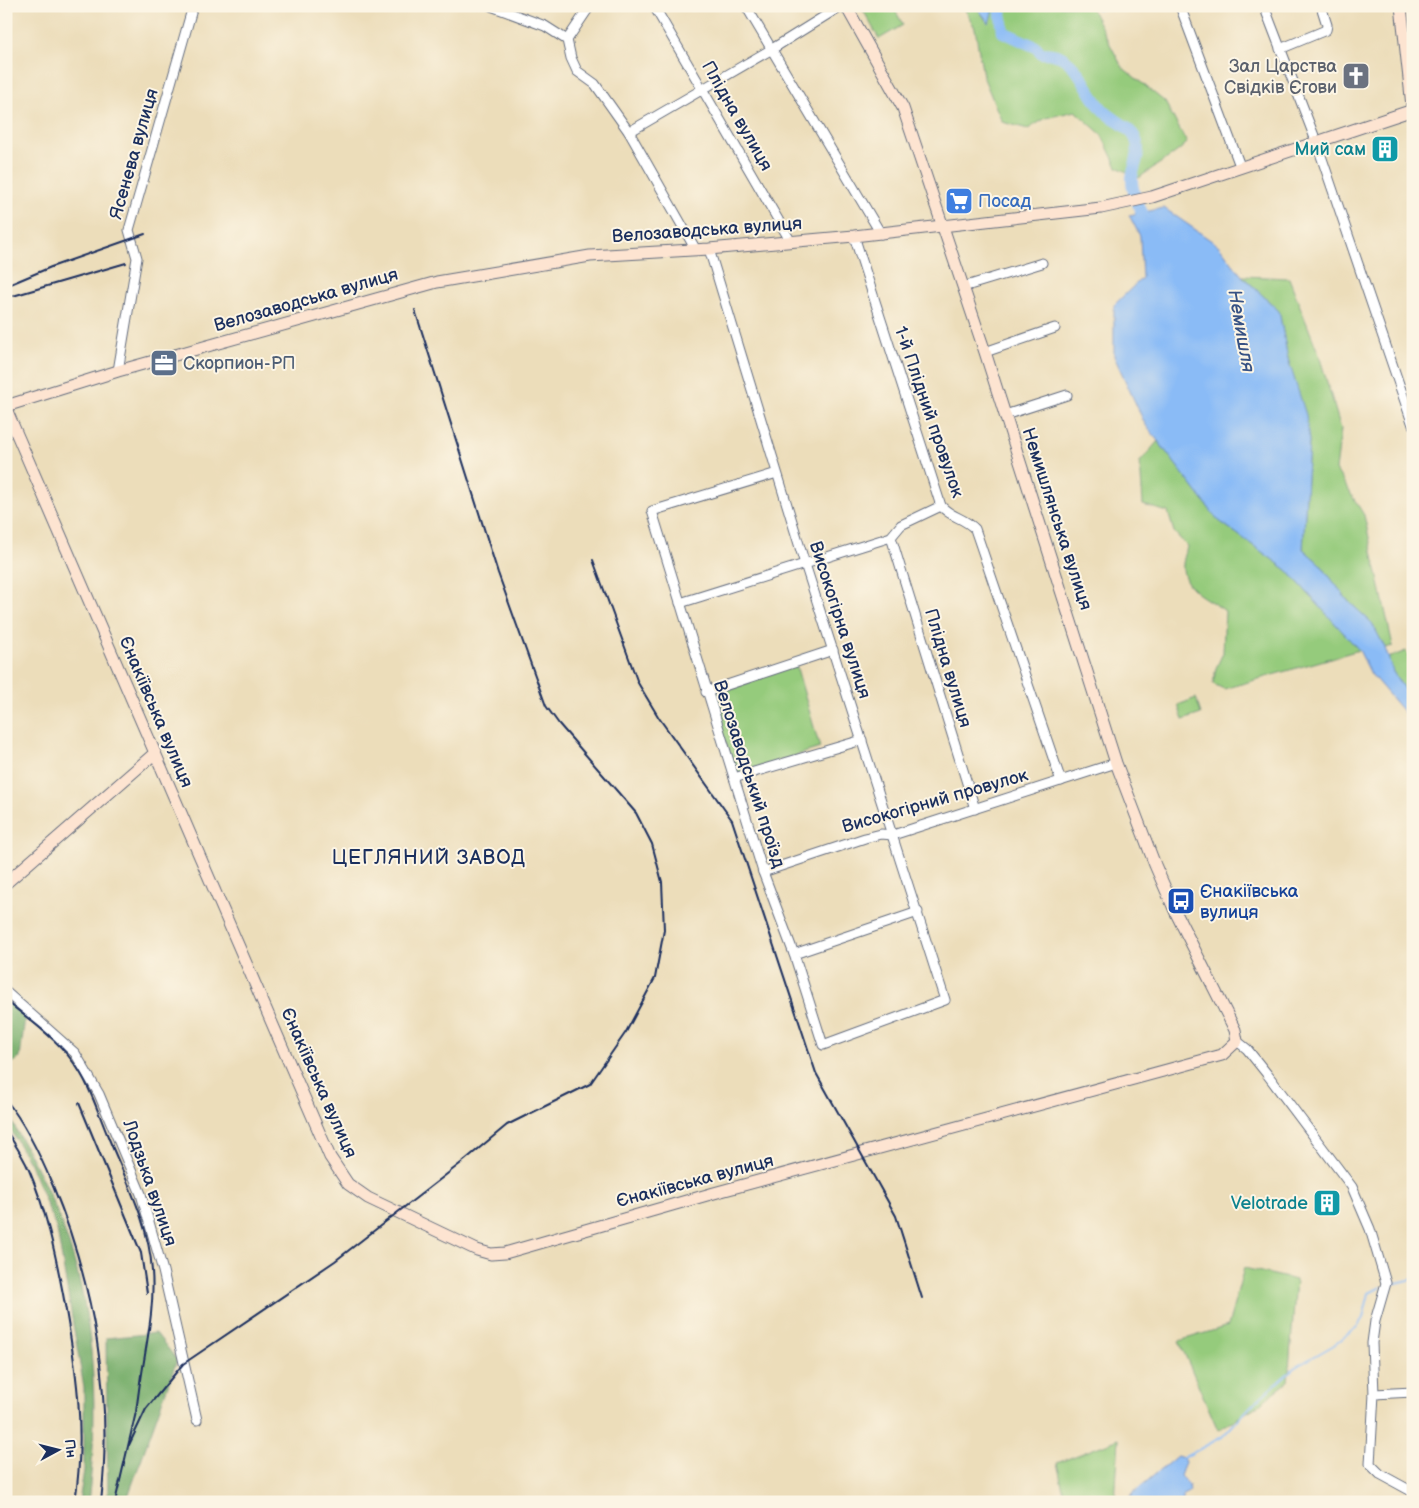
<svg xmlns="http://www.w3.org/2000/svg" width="1419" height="1508" font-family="'Balsamiq Sans',sans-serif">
	<rect width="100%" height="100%" fill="#fcf5e5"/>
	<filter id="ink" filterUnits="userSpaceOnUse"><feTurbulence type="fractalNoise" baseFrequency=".02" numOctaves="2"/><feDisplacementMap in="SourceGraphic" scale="10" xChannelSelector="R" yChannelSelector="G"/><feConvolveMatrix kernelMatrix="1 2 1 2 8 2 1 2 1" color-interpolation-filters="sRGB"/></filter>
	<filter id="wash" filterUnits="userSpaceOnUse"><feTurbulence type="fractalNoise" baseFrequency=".0096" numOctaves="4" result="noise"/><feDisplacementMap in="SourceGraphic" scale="20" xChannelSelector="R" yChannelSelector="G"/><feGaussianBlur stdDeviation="1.12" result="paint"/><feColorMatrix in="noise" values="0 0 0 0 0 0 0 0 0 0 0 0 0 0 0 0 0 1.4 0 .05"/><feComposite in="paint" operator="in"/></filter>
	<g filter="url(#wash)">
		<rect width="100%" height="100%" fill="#ecddba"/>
		<g fill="#95cb7c" stroke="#587d6d">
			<path d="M861,6H893L903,25L879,39Z"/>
			<path d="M963,6H976L988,23L994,6H1090L1122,67L1165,102L1187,143C1173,157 1155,165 1139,178L1117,167L1101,134L1075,111L1046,118L1028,129L1002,122L983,76L975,28Z"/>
			<path d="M1242,276L1289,278L1319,355L1341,429L1336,470L1364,515L1393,646L1385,648L1372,623L1348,601L1320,564L1303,549L1309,441L1288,359L1279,311Z"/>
			<path d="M1158,441L1218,520L1287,570L1359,650L1224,689L1213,684L1216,668L1223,653L1225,611C1210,599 1185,592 1183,569C1182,562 1186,553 1187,546L1174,532L1168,512L1143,505L1140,462Z"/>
			<path d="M1406,651L1413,667V703L1393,672L1388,658Z"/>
			<path d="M796,665L820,748L740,773L735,771L711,697L713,693Z"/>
			<path d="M1196,698L1201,714L1183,720L1178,705Z"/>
			<path d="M1244,1268L1296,1280L1288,1382L1254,1408L1218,1430L1179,1341L1228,1326Z"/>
			<path d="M1119,1439L1115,1502H1066L1057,1463Z"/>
		</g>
		<g fill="#78af6c" stroke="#4a6f65">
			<path d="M6,1000L25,1017L20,1058L6,1067Z"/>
			<path d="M6,1111C29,1153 53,1196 68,1241C96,1323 99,1417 88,1502H79L84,1470V1388L57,1230L30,1164L6,1122Z"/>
			<path d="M156,1333L177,1360L126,1502H108L106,1338Z"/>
		</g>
		<g fill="#8abbf6" stroke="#5275aa">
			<path d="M976,6H994L989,23Z"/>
			<path d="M1164,208L1219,246L1242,276L1279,311L1288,359L1306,415L1309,441L1303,549L1320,564L1348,601L1372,623L1385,648L1393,672L1413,703V723L1371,674L1359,650L1287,570L1218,520L1145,424L1114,356V305L1142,278L1140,236L1129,215Z"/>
			<path d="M1177,1456L1183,1458L1185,1462L1180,1476L1189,1485L1190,1491L1183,1495V1502H1128L1133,1493Z"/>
		</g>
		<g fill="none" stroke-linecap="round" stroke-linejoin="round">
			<g stroke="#8abbf6" stroke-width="2">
				<path d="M1098,10L1107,6"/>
				<path d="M1388,1285L1413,1279"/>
				<path d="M1183,1458L1222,1437L1253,1404L1294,1368L1334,1345L1357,1327L1363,1318L1369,1293L1381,1287"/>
			</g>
			<path stroke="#8abbf6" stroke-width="12" d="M1000,6L1003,32L1036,47L1041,53C1050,53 1059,54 1066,60C1084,73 1089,97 1105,112C1116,122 1133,127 1137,143C1140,155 1134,166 1132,177C1131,189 1141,218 1152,224"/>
		</g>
	</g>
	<g filter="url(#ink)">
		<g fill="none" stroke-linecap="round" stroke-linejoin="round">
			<defs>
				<g id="street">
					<path d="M491,6L545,26L567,40L571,58L577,71L595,84L629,132L696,250"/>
					<path d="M654,6L791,242"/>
					<path d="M746,6L881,234"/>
					<path d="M1180,6L1240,166"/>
					<path d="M1264,6L1316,141L1413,425"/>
					<path d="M567,40L590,6"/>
					<path d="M1280,49L1326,30L1327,25L1321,6"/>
					<path d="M629,132L772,49L841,6"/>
					<path d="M854,236L941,506C952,518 963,517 975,529L1061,781"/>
					<path d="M709,249L805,564L945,1000L823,1045L794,954L763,872L652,511L777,473"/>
					<path d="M963,287L1042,263"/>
					<path d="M985,352L1055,328"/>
					<path d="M118,371L137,258L129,230L193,6"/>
					<path d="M1005,415L1067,395"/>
					<path d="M891,537L975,809"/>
					<path d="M680,603L891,537L901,525L941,506"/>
					<path d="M706,692L833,650"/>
					<path d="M734,778L862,740"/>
					<path d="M763,872L865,838L881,834L893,835L1116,763"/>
					<path d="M794,954L918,912"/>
					<path d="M6,992L75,1053L99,1094L141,1194L163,1271L197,1420"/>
					<path d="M1237,1041L1247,1049L1267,1074L1352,1187L1370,1229L1386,1283L1375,1321L1372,1343L1374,1394L1370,1464L1380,1474L1413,1492"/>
					<path d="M1374,1394L1413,1392"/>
				</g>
				<g id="secondary">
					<path d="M1401,6L1413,115"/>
					<path d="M6,406L118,371L437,282L590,256L709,249L854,236L1101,208L1152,197L1413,110"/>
					<path d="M6,409L330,1157L348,1184L368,1198L477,1250L491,1254L505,1253L714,1193L1222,1055L1237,1041L1235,1030L1175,911L1155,865L1116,763L985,352L903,108L846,6"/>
					<path d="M6,883L155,753"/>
				</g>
			</defs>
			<use href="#street" stroke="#646c7e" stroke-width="11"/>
			<use href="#secondary" stroke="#646c7e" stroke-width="13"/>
			<use href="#street" stroke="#fff" stroke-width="9"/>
			<use href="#secondary" stroke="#fde4d1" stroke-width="11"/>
			<g stroke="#1b2f5e" stroke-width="2">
				<path d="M6,286L51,267L145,234"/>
				<path d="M6,298L126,263"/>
				<path d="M593,560L638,683L659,718L732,820L816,1073L896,1216L922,1298"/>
				<path d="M6,1001C30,1020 55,1037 73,1062C89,1083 97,1110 107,1134C125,1179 149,1222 152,1271C155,1307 146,1345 141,1380"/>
				<path d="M6,1100C26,1125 41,1157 53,1186C94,1285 113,1395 101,1502"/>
				<path d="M79,1103L141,1253L147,1293"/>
				<path d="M6,1130C14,1143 23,1156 29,1170C46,1210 55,1252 63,1294C76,1365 86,1430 75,1502"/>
				<path d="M129,1445L146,1409L183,1364L335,1261L465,1160L507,1125L590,1084L626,1032L655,978L664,930L662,882L652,844L636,813L559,724L546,706L498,573L415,310"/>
				<path d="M115,1502L136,1412L141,1375"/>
			</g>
		</g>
	</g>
	<defs>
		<symbol id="church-square" viewBox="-11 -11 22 22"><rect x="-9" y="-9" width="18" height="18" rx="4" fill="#6b7280" stroke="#fcf5e5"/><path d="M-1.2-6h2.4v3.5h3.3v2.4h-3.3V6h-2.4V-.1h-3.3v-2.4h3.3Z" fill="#fff"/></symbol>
		<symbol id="building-square" viewBox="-11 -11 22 22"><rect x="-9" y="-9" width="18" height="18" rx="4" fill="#0f9aa8" stroke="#fcf5e5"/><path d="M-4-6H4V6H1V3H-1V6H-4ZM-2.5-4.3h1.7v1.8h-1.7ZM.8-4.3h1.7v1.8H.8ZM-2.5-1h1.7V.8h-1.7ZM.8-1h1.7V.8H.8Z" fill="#fff"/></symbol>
		<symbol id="supermarket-square" viewBox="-11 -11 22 22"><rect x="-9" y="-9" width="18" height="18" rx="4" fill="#3f7fe0" stroke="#fcf5e5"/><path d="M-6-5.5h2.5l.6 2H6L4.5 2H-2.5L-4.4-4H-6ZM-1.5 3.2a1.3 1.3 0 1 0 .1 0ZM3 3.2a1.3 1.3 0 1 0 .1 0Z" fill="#fff"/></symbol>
		<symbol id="office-square" viewBox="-11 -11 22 22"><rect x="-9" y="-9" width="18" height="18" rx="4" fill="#5c6f8a" stroke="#fcf5e5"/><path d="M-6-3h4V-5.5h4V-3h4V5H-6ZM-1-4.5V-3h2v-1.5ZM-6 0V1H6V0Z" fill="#fff"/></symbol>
		<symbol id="bus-square" viewBox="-11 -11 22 22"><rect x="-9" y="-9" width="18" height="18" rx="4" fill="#1a4fb4" stroke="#fcf5e5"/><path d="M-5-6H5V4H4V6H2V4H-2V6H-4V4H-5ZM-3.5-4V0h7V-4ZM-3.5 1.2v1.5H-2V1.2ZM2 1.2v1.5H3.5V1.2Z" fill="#fff"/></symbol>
	</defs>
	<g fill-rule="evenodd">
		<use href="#church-square" x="1340" y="60" width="32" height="32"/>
		<use href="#building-square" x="1369" y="133" width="32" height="32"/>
		<use href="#supermarket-square" x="943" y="185" width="32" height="32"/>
		<use href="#office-square" x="148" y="347" width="32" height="32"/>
		<use href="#bus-square" x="1165" y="885" width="32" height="32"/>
		<use href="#building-square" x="1311" y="1187" width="32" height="32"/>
	</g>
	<g text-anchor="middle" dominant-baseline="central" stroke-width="4" stroke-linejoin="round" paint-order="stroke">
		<g font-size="18" fill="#5b616d" stroke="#fcf5e5" text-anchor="end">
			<text x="1337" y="66">Зал Царства<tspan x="1337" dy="21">Свідків Єгови</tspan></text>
		</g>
		<g font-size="18" fill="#1b2f5e" stroke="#fcf5e5">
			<text transform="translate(737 116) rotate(60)">Плідна вулиця</text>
			<text transform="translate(134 154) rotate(-74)">Ясенева вулиця</text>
			<text transform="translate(707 230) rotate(-4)">Велозаводська вулиця</text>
			<text transform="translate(306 300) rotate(-16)">Велозаводська вулиця</text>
			<text transform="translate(929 412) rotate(71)">1-й Плідний провулок</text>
			<text transform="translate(1057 519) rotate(72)">Немишлянська вулиця</text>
			<text transform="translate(840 620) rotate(72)">Високогірна вулиця</text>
			<text transform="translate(948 668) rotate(73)">Плідна вулиця</text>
			<text transform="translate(156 712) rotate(67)">Єнакіївська вулиця</text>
			<text transform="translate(749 774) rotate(72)">Велозаводський проїзд</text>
			<text transform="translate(935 801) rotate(-16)">Високогірний провулок</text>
			<text transform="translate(319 1083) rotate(66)">Єнакіївська вулиця</text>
			<text transform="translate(695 1181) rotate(-15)">Єнакіївська вулиця</text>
			<text transform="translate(150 1183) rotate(71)">Лодзька вулиця</text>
		</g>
		<g font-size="18" fill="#0d838f" stroke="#fcf5e5" text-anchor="end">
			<text x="1366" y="149">Мий сам</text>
			<text x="1308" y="1203">Velotrade</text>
		</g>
		<g font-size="18" fill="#366cbe" stroke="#fcf5e5" text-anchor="start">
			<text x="978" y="201">Посад</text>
		</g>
		<g font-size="18" fill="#4e5e75" stroke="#fcf5e5" text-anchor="start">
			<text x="183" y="363">Скорпион-РП</text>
		</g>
		<g font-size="18" fill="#164399" stroke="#fcf5e5" text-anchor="start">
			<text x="1200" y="891">Єнакіївська<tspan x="1200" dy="21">вулиця</tspan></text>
		</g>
		<g font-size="19" font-style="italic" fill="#375284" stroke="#fcf5e5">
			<text transform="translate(1241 331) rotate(80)">Немишля</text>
		</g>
		<g font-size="20" letter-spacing="1" fill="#1b2f5e" stroke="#fcf5e5">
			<text x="429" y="858">ЦЕГЛЯНИЙ ЗАВОД</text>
		</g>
	</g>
	<rect width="1419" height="1508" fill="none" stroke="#fcf5e5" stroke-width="25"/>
	<g transform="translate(58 1450) rotate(83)" stroke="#fcf5e5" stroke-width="4" paint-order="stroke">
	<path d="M0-4L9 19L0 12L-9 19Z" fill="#1b2f5e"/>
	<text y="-8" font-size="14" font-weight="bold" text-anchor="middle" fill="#1b2f5e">Пн</text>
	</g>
</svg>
